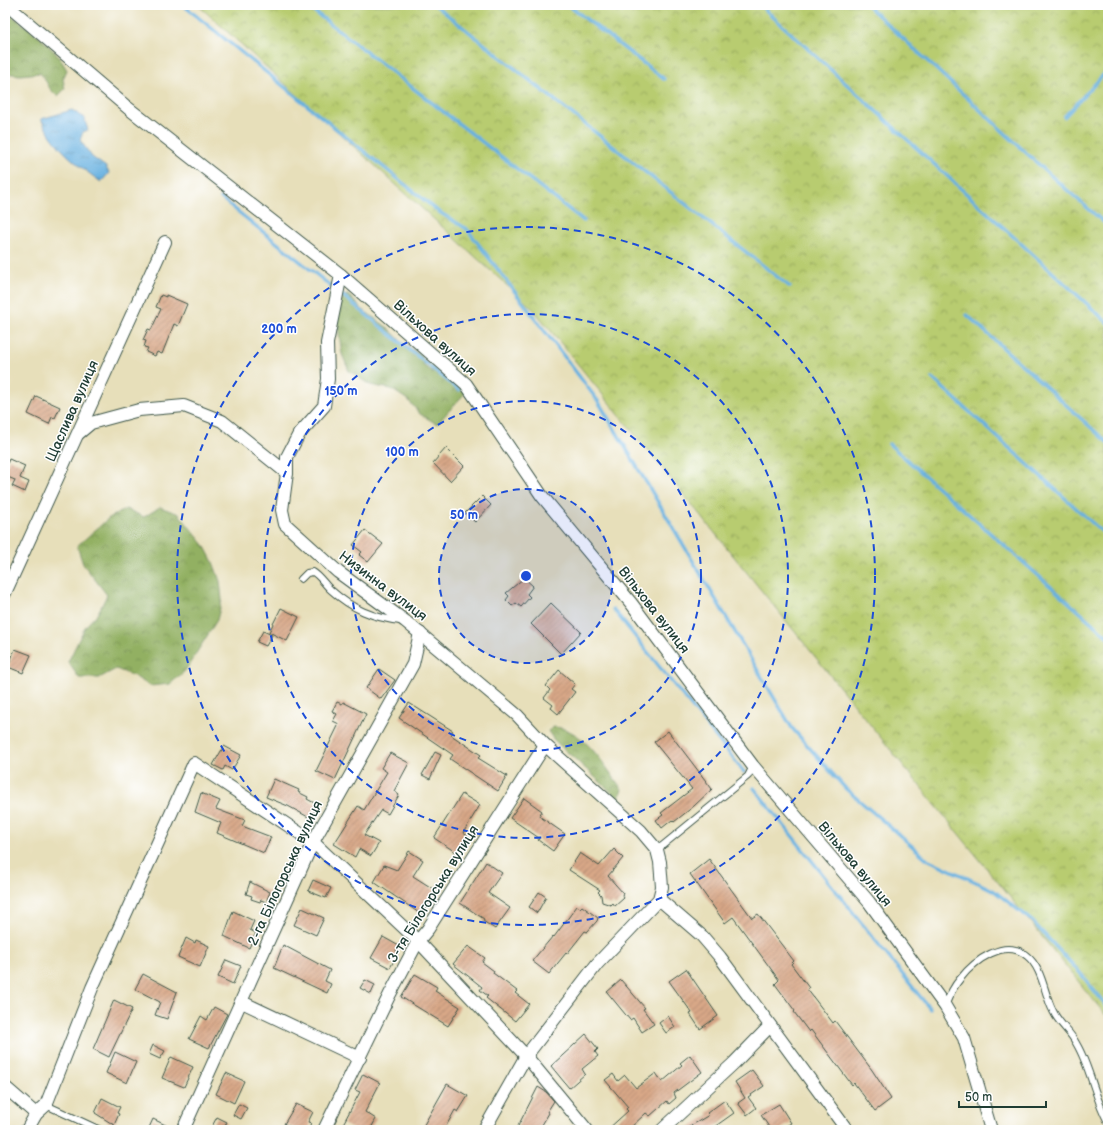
<svg xmlns="http://www.w3.org/2000/svg" width="1113" height="1135" font-family="'Balsamiq Sans',sans-serif">
	<defs>
		<pattern id="forest-crowns" width="20" height="18" patternUnits="userSpaceOnUse"><rect width="20" height="18" fill="#92b062"/><path d="M2 6a3 3 0 1 1 6 0M12 15a3 3 0 1 1 6 0" fill="none" stroke="#779052"/></pattern>
		<pattern id="park-crowns" width="20" height="18" patternUnits="userSpaceOnUse"><rect width="20" height="18" fill="#b8cc70"/><path d="M2 6a3 3 0 1 1 6 0M12 15a3 3 0 1 1 6 0" fill="none" stroke="#95a75d"/></pattern>
		<pattern id="water-ripples" width="26" height="14" patternUnits="userSpaceOnUse"><rect width="26" height="14" fill="#68b1e0"/><path d="M2 4q2-2 4 0t4 0M15 11q2-2 4 0t4 0" fill="none" stroke="#5591b6"/></pattern>
		<pattern id="building-hatch" width="6" height="6" patternUnits="userSpaceOnUse"><rect width="6" height="6" fill="#d8a787"/><path d="M-1 1l2-2M0 6l6-6M5 7l2-2" fill="none" stroke="#af896f"/></pattern>
	</defs>
	<rect width="100%" height="100%" fill="#fff"/>
	<filter id="ink" filterUnits="userSpaceOnUse"><feTurbulence type="fractalNoise" baseFrequency=".025" numOctaves="2"/><feDisplacementMap in="SourceGraphic" scale="8" xChannelSelector="R" yChannelSelector="G"/><feConvolveMatrix kernelMatrix="1 2 1 2 8 2 1 2 1" color-interpolation-filters="sRGB"/></filter>
	<filter id="wash" filterUnits="userSpaceOnUse"><feTurbulence type="fractalNoise" baseFrequency=".012" numOctaves="4" result="noise"/><feDisplacementMap in="SourceGraphic" scale="16" xChannelSelector="R" yChannelSelector="G"/><feGaussianBlur stdDeviation="0.9" result="paint"/><feColorMatrix in="noise" values="0 0 0 0 0 0 0 0 0 0 0 0 0 0 0 0 0 1.4 0 .05"/><feComposite in="paint" operator="in"/></filter>
	<g filter="url(#wash)">
		<rect width="100%" height="100%" fill="#e7dfba"/>
		<g fill="url(#forest-crowns)" stroke="#58764b">
			<path d="M5,11C28,28 53,44 67,70L63,79L65,89L58,96C47,89 49,83 40,73L20,75L5,73Z"/>
			<path d="M348,295L363,310L388,328L403,343L422,356L424,366L466,392L437,424L420,414L408,400L391,389L370,385L349,371L342,354L336,313L342,296Z"/>
			<path d="M160,507L179,514L204,545L213,562L220,581L222,600L217,620L185,671L170,684L150,686L134,676L116,669L99,678H79L68,662L85,627L98,613L107,595L83,564L77,546L109,518L126,509L144,517Z"/>
			<path d="M554,727C585,729 605,767 622,789L619,799L554,740L548,731Z"/>
		</g>
		<path fill="url(#park-crowns)" stroke="#6c8452" d="M198,5H1108V1018L534,310Z"/>
		<path fill="url(#water-ripples)" stroke="#44778a" d="M72,110L84,118L88,130L83,132L80,140L92,157L106,167L109,173L101,182C77,165 54,147 41,119Z"/>
		<g fill="none" stroke-linecap="round" stroke-linejoin="round">
			<g stroke="#68b1e0" stroke-width="3.5">
				<path d="M183,5L439,212L467,229L598,401L792,728L846,789L927,859L993,890L1032,921L1081,974L1108,1008"/>
				<path d="M306,5L584,221"/>
				<path d="M435,5L790,287"/>
				<path d="M568,5L664,79"/>
				<path d="M760,5L1108,323"/>
				<path d="M867,5L1049,174L1108,226"/>
				<path d="M1064,117L1108,70"/>
				<path d="M221,198L332,287"/>
				<path d="M342,295L459,390"/>
				<path d="M967,315L1108,443"/>
				<path d="M932,378L1108,537"/>
				<path d="M889,444L1108,637"/>
				<path d="M613,609L744,772"/>
				<path d="M754,788L930,1009"/>
			</g>
		</g>
		<g id="blocks">
			<g fill="url(#building-hatch)">
				<path d="M161,295L166,297V295L187,304L178,326L174,324L162,354L157,352L155,356L146,352L148,348L144,347L146,341L143,340L148,329L151,330L152,328L161,309L156,307Z"/>
				<path d="M36,396L60,407L55,418L52,417L49,424L28,414Z"/>
				<path d="M446,448L464,466L450,481L433,463Z"/>
				<path d="M9,459L25,466L20,478L29,482L25,492L12,486L15,480L5,476V469Z"/>
				<path d="M482,496L491,505L475,522L465,513Z"/>
				<path d="M365,530L383,544L368,562L359,555L362,552L353,545Z"/>
				<path d="M524,578L533,586L527,594L530,597L521,607L516,603L512,606L506,600L509,596L506,593Z"/>
				<path d="M551,603L581,632L561,654L531,624Z"/>
				<path d="M281,608L299,617L287,641L269,632Z"/>
				<path d="M263,631L272,635L266,646L257,642Z"/>
				<path d="M15,649L31,655L23,673L8,667Z"/>
				<path d="M379,669L395,680L381,699L366,688Z"/>
				<path d="M559,670L575,684L571,689L575,692L558,714L551,708L553,705L544,698L550,690L546,686Z"/>
				<path d="M337,702L342,704L343,702L366,714L335,780L316,771L339,724L333,721L337,714L332,711Z"/>
				<path d="M409,703L453,731L451,735L481,755L478,758L507,776L498,791L450,759L453,755L399,718Z"/>
				<path d="M668,731L712,789L694,806L674,822L672,820L662,828L656,820L663,815L661,813L692,789L654,742Z"/>
				<path d="M224,746L241,755L232,770L225,766L223,770L213,765Z"/>
				<path d="M435,752L441,755L430,779L422,775Z"/>
				<path d="M390,753L409,763L394,791L399,795L388,814L381,810L364,835L379,843L371,856L359,849L355,857L334,844L358,806L364,810L387,772L381,768Z"/>
				<path d="M274,779L299,790L298,792L308,797L307,799L318,805L310,818L288,806L266,797Z"/>
				<path d="M201,793L220,801L216,809L245,820L242,826L271,837L264,853L217,833L221,823L195,812Z"/>
				<path d="M462,794L480,805L463,833L468,836L457,853L434,838Z"/>
				<path d="M524,798L542,811L539,816L565,834L553,851L538,840L539,838L510,818Z"/>
				<path d="M614,849L623,858L608,876L623,893L622,895L624,898L615,906L613,903L611,905L602,902L601,895L598,892L600,890L569,870L580,853L599,866Z"/>
				<path d="M409,851L423,860L413,876L435,890L422,915L374,882L384,865L397,870Z"/>
				<path d="M709,859L752,918L758,914L794,961L791,964L809,988L807,989L833,1023L835,1021L872,1070L891,1099L875,1111L854,1083L852,1085L811,1030L809,1032L794,1012L795,1011L775,984L779,980L733,917L725,923L690,874Z"/>
				<path d="M486,862L502,873L488,893L510,908L495,929L483,921L484,919L460,903Z"/>
				<path d="M313,880L331,888L326,898L308,891Z"/>
				<path d="M250,882L270,892L266,902L261,900L260,902L251,899L252,896L246,894Z"/>
				<path d="M539,892L546,897L537,913L529,907Z"/>
				<path d="M577,906L580,908L582,906L598,918L597,921L587,932L585,931L570,950L567,954L566,953L549,974L532,961L553,936L554,937Z"/>
				<path d="M302,908L324,918L316,935L294,925Z"/>
				<path d="M233,911L254,921L250,930L256,933L249,948L224,936Z"/>
				<path d="M383,937L399,946L396,951L398,953L390,968L371,958Z"/>
				<path d="M186,938L195,943L196,940L209,946L200,967L178,957Z"/>
				<path d="M283,945L330,970L325,981L331,984L327,993L274,968Z"/>
				<path d="M468,946L485,958L482,962L494,971L493,973L517,991L515,993L529,1004L515,1021L486,998L488,996L480,990L482,987L453,964Z"/>
				<path d="M226,960L241,966L233,984L218,977Z"/>
				<path d="M686,969L718,1016L700,1029L690,1014L692,1013L669,981Z"/>
				<path d="M143,974L177,992L167,1019L155,1015L160,1002L135,989Z"/>
				<path d="M415,974L437,987L435,991L460,1007L448,1026L401,997Z"/>
				<path d="M365,980L375,985L371,994L360,988Z"/>
				<path d="M621,980L645,1008L643,1009L654,1024L642,1032L633,1018L630,1020L607,992Z"/>
				<path d="M114,1000L132,1009L109,1057L93,1049Z"/>
				<path d="M214,1007L227,1014L209,1048L189,1039L201,1016L207,1020Z"/>
				<path d="M668,1016L675,1027L666,1033L659,1023Z"/>
				<path d="M586,1034L598,1049L595,1052L598,1056L582,1069L585,1074L569,1088L551,1066Z"/>
				<path d="M153,1045L165,1051L160,1059L149,1054Z"/>
				<path d="M115,1052L136,1062L127,1083L106,1073Z"/>
				<path d="M690,1055L702,1072L674,1093L676,1098L669,1104L667,1101L650,1116L646,1113L628,1130H607L628,1111L626,1109L628,1107L605,1080L613,1074L618,1081L625,1075L636,1088L656,1073L662,1082L682,1065L680,1063Z"/>
				<path d="M171,1057L193,1067L184,1087L162,1078Z"/>
				<path d="M752,1070L764,1086L748,1097L756,1108L747,1115L738,1103L745,1098L735,1082Z"/>
				<path d="M226,1073L244,1081L234,1103L216,1094Z"/>
				<path d="M363,1074L380,1083L365,1112L376,1119L370,1130H354L343,1124L360,1092L355,1090Z"/>
				<path d="M447,1084L468,1096L458,1112L455,1110L444,1130H421Z"/>
				<path d="M538,1087L546,1092L554,1101L547,1112L549,1113L539,1130H516Z"/>
				<path d="M102,1098L120,1107L117,1113L119,1114L114,1125L95,1113Z"/>
				<path d="M725,1100L734,1113L710,1130H684L709,1115L707,1113Z"/>
				<path d="M239,1104L247,1108L241,1119L233,1115Z"/>
				<path d="M296,1104L313,1112L308,1122L311,1123L308,1130H298L284,1124Z"/>
				<path d="M779,1104L791,1123L780,1130H771L761,1115Z"/>
				<path d="M217,1117L227,1122L223,1130H210Z"/>
				<path d="M153,1119L176,1130H148Z"/>
			</g>
		</g>
	</g>
	<g filter="url(#ink)">
		<use href="#blocks" fill-opacity="0" stroke="#3d5548" stroke-width="1"/>
		<g fill="none" stroke-linecap="round" stroke-linejoin="round">
			<defs>
				<g id="lane">
					<path d="M301,579L307,573L313,572C320,576 325,585 331,590C352,609 373,618 401,621"/>
					<path d="M657,850L748,776L753,766"/>
					<path d="M945,1006C949,996 953,987 960,979C974,961 1005,937 1027,956C1043,969 1044,994 1053,1011C1059,1024 1070,1031 1076,1043C1091,1068 1094,1097 1108,1122"/>
					<path d="M46,1105L100,1130"/>
				</g>
				<g id="street">
					<path d="M7,5L128,108L341,275L466,384L542,496L631,603L753,766L869,902L945,1006L964,1038L991,1130"/>
					<path d="M341,275L327,343L328,379L324,406L299,434L287,457V473L282,510L285,524L338,572L405,621L517,715L545,745L641,831L657,850L660,862L662,887L659,899L597,964L526,1056L484,1130"/>
					<path d="M79,433L91,423L139,410L184,406L222,421L287,473"/>
					<path d="M5,593L165,242"/>
					<path d="M659,899L702,936L720,957L847,1130"/>
					<path d="M242,1002L360,1058"/>
					<path d="M5,1087L36,1114"/>
					<path d="M27,1130L36,1114L46,1105L92,988L194,763L313,842L418,941L526,1056L587,1130"/>
					<path d="M183,1130L313,842L413,664L420,633"/>
					<path d="M324,1130L390,994L418,941L428,929L545,745"/>
					<path d="M662,1130L734,1063L770,1026"/>
				</g>
			</defs>
			<use href="#lane" stroke="#3d5548" stroke-width="8"/>
			<use href="#street" stroke="#3d5548" stroke-width="14"/>
			<use href="#lane" stroke="#fff" stroke-width="6"/>
			<use href="#street" stroke="#fff" stroke-width="12"/>
		</g>
	</g>
	<circle cx="526" cy="576" r="87" fill="#1d4ed8" fill-opacity=".12"/>
	<g fill="none" stroke="#1d4ed8" stroke-width="2" stroke-dasharray="7 5">
		<circle cx="526" cy="576" r="87"/>
		<circle cx="526" cy="576" r="175"/>
		<circle cx="526" cy="576" r="262"/>
		<circle cx="526" cy="576" r="349"/>
	</g>
	<g text-anchor="middle" dominant-baseline="central" stroke-width="3" stroke-linejoin="round" paint-order="stroke">
		<g font-size="14" fill="#1f3d34" stroke="#fff">
			<text transform="translate(435 338) rotate(42)">Вільхова вулиця</text>
			<text transform="translate(72 411) rotate(-66)">Щаслива вулиця</text>
			<text transform="translate(383 586) rotate(37)">Низинна вулиця</text>
			<text transform="translate(654 610) rotate(52)">Вільхова вулиця</text>
			<text transform="translate(855 864) rotate(50)">Вільхова вулиця</text>
			<text transform="translate(285 873) rotate(-65)">2-га Білогорська вулиця</text>
			<text transform="translate(433 894) rotate(-58)">3-тя Білогорська вулиця</text>
		</g>
	</g>
	<circle cx="526" cy="576" r="6" fill="#1d4ed8" stroke="#fff" stroke-width="2"/>
	<g font-size="12" text-anchor="middle" font-weight="bold" fill="#1d4ed8" stroke="#fff" stroke-width="3" stroke-linejoin="round" paint-order="stroke">
		<text x="279" y="333">200 m</text>
		<text x="341" y="395">150 m</text>
		<text x="402" y="456">100 m</text>
		<text x="464" y="519">50 m</text>
	</g>
	<rect width="1113" height="1135" fill="none" stroke="#fff" stroke-width="20"/>
	<path d="M959 1101v6h87v-6" fill="none" stroke="#1f3d34" stroke-width="2"/>
	<text x="965" y="1101" font-size="12" fill="#1f3d34" stroke="#ffffff" stroke-width="3" paint-order="stroke">50 m</text>
</svg>
